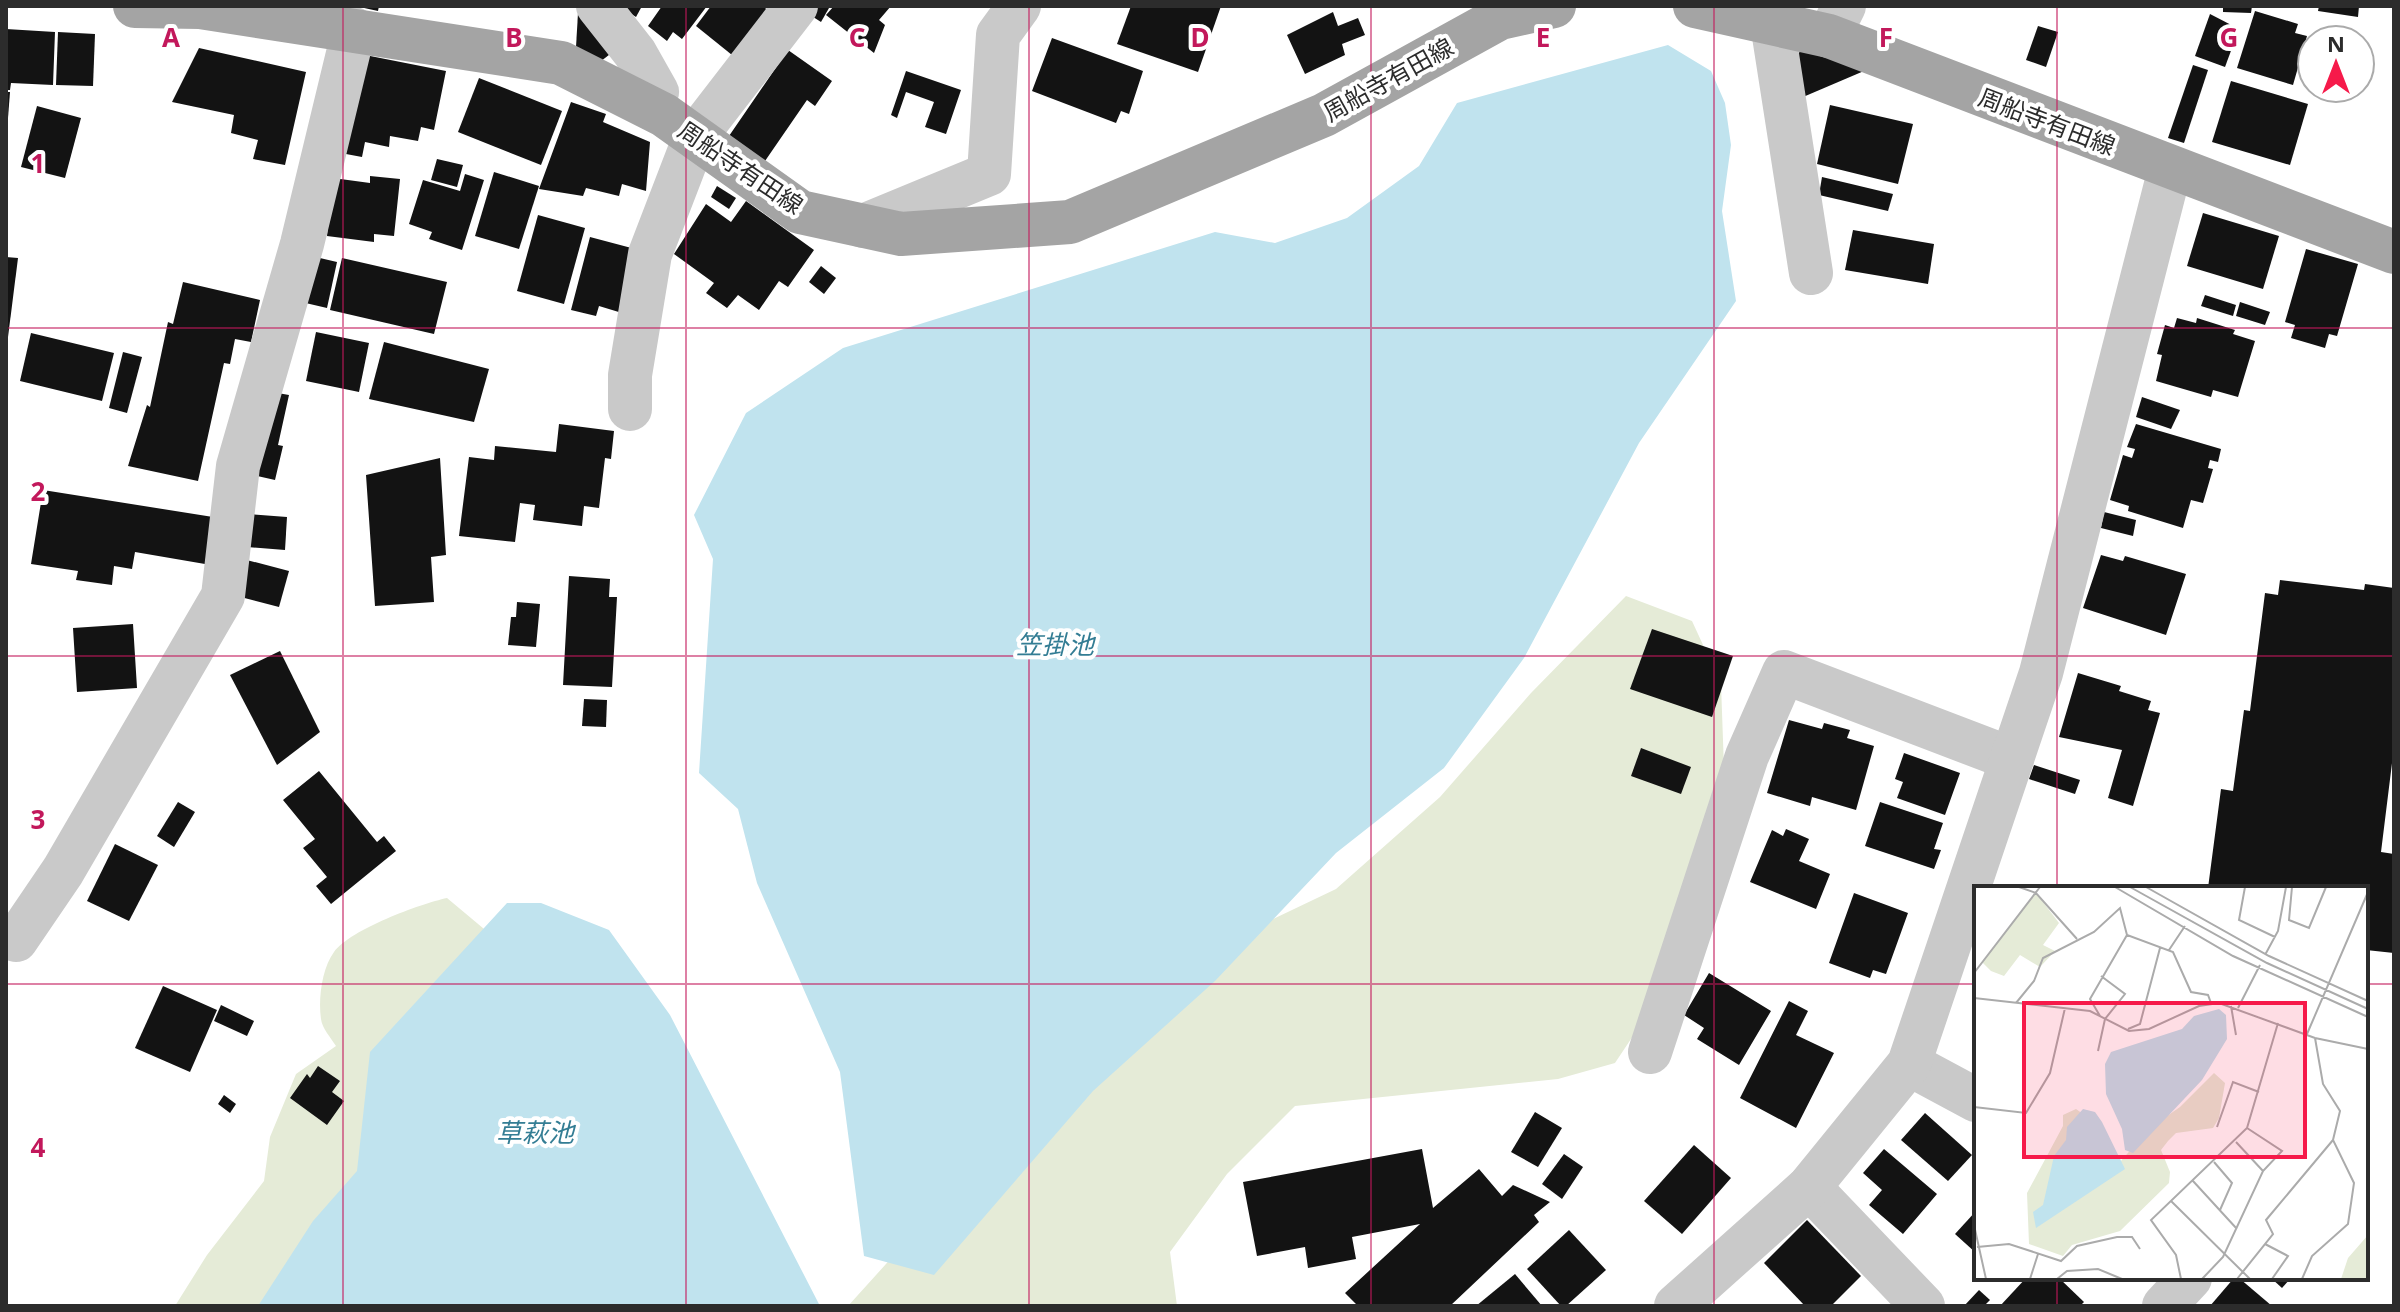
<svg xmlns="http://www.w3.org/2000/svg" width="2400" height="1312" font-family="'Noto Sans','Noto Sans JP',sans-serif">
	<rect width="100%" height="100%" fill="#fff"/>
	<g fill="#e5ebd7">
		<path d="M1626,596L1692,621L1721,684L1724,768L1669,982L1615,1063L1558,1079L1295,1106L1227,1174L1170,1252L1177,1306H848L933,1212L1212,948L1336,889L1440,797L1531,693Z"/>
		<path d="M447,898L502,944L398,1115L295,1306H175L207,1255L264,1181L270,1137L296,1074L336,1046C331,1038 322,1028 321,1019C318,999 322,968 334,952C351,929 420,904 447,898Z"/>
	</g>
	<g fill="#c0e3ee">
		<path d="M1668,45L1711,71L1725,103L1731,145L1722,211L1736,301L1639,443L1524,658L1444,768L1336,853L1215,981L1093,1091L934,1275L864,1256L840,1072L757,883L738,809L699,773L713,559L694,515L746,413L843,348L1215,232L1275,243L1347,218L1419,166L1457,103Z"/>
		<path d="M507,903H541L609,930L670,1015L820,1306H258L313,1221L357,1171L370,1052Z"/>
	</g>
	<g fill="#131313">
		<path d="M355,6H379L378,11Z"/>
		<path d="M619,6H642L636,17Z"/>
		<path d="M662,6H707L682,39L673,32L667,41L648,26Z"/>
		<path d="M711,6H762L768,10L732,55L696,26Z"/>
		<path d="M816,6L829,8L821,22L810,15Z"/>
		<path d="M834,6H891L879,20L885,25L874,53L826,15Z"/>
		<path d="M1131,6H1221L1198,72L1117,44Z"/>
		<path d="M2223,6H2252L2251,13L2223,12Z"/>
		<path d="M2319,6H2359L2358,17L2318,11Z"/>
		<path d="M2255,11L2298,24L2295,33L2307,36L2293,85L2237,68Z"/>
		<path d="M1333,12L1338,26L1358,18L1365,35L1342,44L1345,55L1305,74L1287,35Z"/>
		<path d="M578,13L614,51L596,65L576,47Z"/>
		<path d="M2210,14L2239,29L2225,67L2195,56Z"/>
		<path d="M2038,26L2058,32L2046,67L2026,60Z"/>
		<path d="M6,29L55,32L53,85L11,83L10,90H6Z"/>
		<path d="M58,32L95,34L93,86L56,85Z"/>
		<path d="M1052,38L1143,71L1129,114L1121,111L1116,123L1032,91Z"/>
		<path d="M1806,41L1871,68L1796,100L1793,63Z"/>
		<path d="M199,48L306,72L285,165L253,159L258,140L231,133L234,115L172,102Z"/>
		<path d="M788,50L832,81L815,106L807,100L765,161L729,136Z"/>
		<path d="M350,52L446,71L434,130L421,127L418,141L390,136L389,147L365,142L362,157L330,151Z"/>
		<path d="M2193,65L2208,70L2184,143L2168,138Z"/>
		<path d="M906,71L961,90L946,134L925,127L934,102L906,92L897,118L891,115Z"/>
		<path d="M479,78L562,111L541,165L458,132Z"/>
		<path d="M2231,81L2308,104L2290,165L2212,142Z"/>
		<path d="M6,92H10L8,118H6Z"/>
		<path d="M571,102L606,114L603,122L650,142L646,191L622,184L619,196L586,188L583,196L539,189Z"/>
		<path d="M1830,105L1913,124L1898,184L1817,164Z"/>
		<path d="M37,106L81,118L65,178L21,167Z"/>
		<path d="M437,159L463,165L457,187L431,180Z"/>
		<path d="M494,172L539,186L519,249L475,236Z"/>
		<path d="M465,174L484,180L462,250L429,239L432,232L409,224L423,180L460,191Z"/>
		<path d="M370,176L400,179L394,236L374,234V242L327,236L333,178L370,183Z"/>
		<path d="M1822,177L1893,194L1888,211L1819,195Z"/>
		<path d="M717,186L736,198L729,209L711,197Z"/>
		<path d="M746,201L814,250L788,287L779,281L759,310L738,295L727,308L706,293L714,283L674,254L706,204L731,222Z"/>
		<path d="M2203,213L2279,236L2263,289L2187,266Z"/>
		<path d="M538,215L585,228L564,304L517,291Z"/>
		<path d="M1853,230L1934,244L1928,284L1845,270Z"/>
		<path d="M590,237L639,250L622,313L599,306L596,316L571,310Z"/>
		<path d="M2306,249L2358,264L2337,336L2329,334L2325,348L2291,338L2295,325L2285,322Z"/>
		<path d="M307,255L337,262L327,308L297,301Z"/>
		<path d="M6,257L18,258L8,337H6Z"/>
		<path d="M342,258L447,282L434,334L330,310Z"/>
		<path d="M821,266L836,278L824,294L809,282Z"/>
		<path d="M183,282L260,300L251,342L235,339L230,364L224,363L198,481L128,466L147,405L150,407L168,322L173,324Z"/>
		<path d="M2205,295L2236,305L2233,316L2201,306Z"/>
		<path d="M2240,302L2270,312L2265,325L2236,316Z"/>
		<path d="M2177,318L2196,323L2197,318L2235,330L2233,334L2255,341L2238,397L2213,390L2211,397L2156,381L2162,355L2157,354L2165,325L2174,328Z"/>
		<path d="M316,332L369,343L359,392L306,381Z"/>
		<path d="M31,333L114,353L102,401L20,381Z"/>
		<path d="M384,342L489,369L474,422L369,399Z"/>
		<path d="M123,352L142,357L127,413L109,408Z"/>
		<path d="M272,392L289,395L278,445L283,446L275,480L253,475Z"/>
		<path d="M2142,397L2180,410L2171,429L2136,417Z"/>
		<path d="M559,424L614,431L611,459L605,458L599,508L584,506L582,526L533,520L535,505L520,503L515,542L459,536L469,457L494,460L495,446L556,452Z"/>
		<path d="M2136,424L2221,449L2218,462L2210,460L2208,468L2213,469L2203,503L2191,500L2183,528L2128,511L2129,506L2110,500L2123,455L2132,458L2135,449L2127,447Z"/>
		<path d="M440,458L446,555L431,557L434,602L375,606L366,475Z"/>
		<path d="M43,490L213,517L205,564L135,552L132,569L114,566L112,585L76,580L78,571L31,564Z"/>
		<path d="M2104,512L2136,520L2133,536L2101,528Z"/>
		<path d="M249,514L287,517L285,550L247,547Z"/>
		<path d="M2101,555L2123,561L2125,556L2186,574L2166,635L2083,608Z"/>
		<path d="M243,559L289,571L279,607L233,595Z"/>
		<path d="M569,576L610,579L609,597H617L612,687L563,685Z"/>
		<path d="M2280,580L2364,590L2365,584L2394,588V747L2381,852L2394,854V953L2366,950V888H2208L2221,789L2233,791L2244,710L2250,711L2265,593L2278,595Z"/>
		<path d="M517,602L540,604L536,647L508,645L511,617H516Z"/>
		<path d="M133,624L137,688L77,692L73,628Z"/>
		<path d="M1652,629L1733,656L1712,717L1630,689Z"/>
		<path d="M280,651L320,732L277,765L230,675Z"/>
		<path d="M2078,673L2121,686L2119,691L2151,701L2148,710L2160,713L2133,806L2108,798L2122,750L2059,737Z"/>
		<path d="M584,699L607,700L606,727L582,726Z"/>
		<path d="M1789,720L1822,729L1824,723L1850,730L1847,738L1874,746L1856,810L1812,797L1810,806L1767,793Z"/>
		<path d="M1641,748L1691,767L1681,794L1631,776Z"/>
		<path d="M1904,753L1960,773L1945,815L1897,798L1903,782L1895,779Z"/>
		<path d="M2034,765L2080,780L2075,794L2029,779Z"/>
		<path d="M319,771L377,842L384,836L396,851L331,904L316,886L327,877L303,848L315,839L283,800Z"/>
		<path d="M178,802L195,812L174,847L157,836Z"/>
		<path d="M1880,802L1943,823L1934,849L1941,850L1934,869L1865,846Z"/>
		<path d="M1786,829L1809,839L1799,861L1830,874L1816,909L1750,882L1772,830L1783,836Z"/>
		<path d="M115,844L158,865L129,921L87,901Z"/>
		<path d="M1854,893L1908,913L1886,974L1873,970L1870,978L1829,963Z"/>
		<path d="M1709,973L1771,1011L1739,1065L1697,1039L1704,1028L1684,1015Z"/>
		<path d="M163,986L217,1010L190,1072L135,1048Z"/>
		<path d="M1789,1001L1808,1011L1796,1035L1834,1053L1796,1128L1740,1098Z"/>
		<path d="M221,1005L254,1021L247,1036L214,1021Z"/>
		<path d="M318,1066L340,1081L332,1092L344,1101L327,1125L290,1098L307,1074L310,1078Z"/>
		<path d="M224,1095L236,1104L230,1113L218,1104Z"/>
		<path d="M1535,1112L1562,1128L1538,1167L1511,1152Z"/>
		<path d="M1925,1113L1972,1155L1948,1181L1901,1140Z"/>
		<path d="M1694,1145L1731,1178L1682,1234L1644,1201Z"/>
		<path d="M1422,1149L1433,1208L1479,1169L1502,1196L1513,1185L1550,1202L1534,1215L1539,1222L1450,1306H1358L1345,1293L1420,1224L1352,1237L1356,1259L1308,1268L1305,1247L1257,1256L1243,1182Z"/>
		<path d="M1884,1149L1937,1194L1903,1234L1869,1205L1882,1190L1863,1173Z"/>
		<path d="M1564,1154L1583,1167L1562,1199L1542,1184Z"/>
		<path d="M1976,1211V1253L1955,1234Z"/>
		<path d="M1807,1220L1861,1276L1831,1306H1805L1764,1263Z"/>
		<path d="M1569,1230L1606,1270L1566,1306H1561L1527,1269Z"/>
		<path d="M1515,1274L1542,1306H1476Z"/>
		<path d="M2026,1278H2059L2084,1302L2080,1306H2000Z"/>
		<path d="M2234,1278H2239L2272,1306H2210Z"/>
		<path d="M2271,1278H2291L2282,1288Z"/>
		<path d="M1979,1290L1990,1300L1984,1306H1964Z"/>
	</g>
	<g fill="none" stroke-linecap="round" stroke-linejoin="round">
		<g stroke="#c9c9c9" stroke-width="44">
			<path d="M598,6L635,53L657,92L651,108"/>
			<path d="M1772,23L1811,273"/>
			<path d="M1829,36L1844,6"/>
			<path d="M863,226L989,174L998,35L1019,6"/>
			<path d="M630,409V375L650,254L695,137L796,6"/>
			<path d="M6,937L16,940L63,871L223,596L238,466L302,244L354,29"/>
			<path d="M1650,1052L1747,756L1784,672L2012,759"/>
			<path d="M1909,1064L1976,1100"/>
			<path d="M1809,1187L1923,1306"/>
			<path d="M1676,1306L1809,1187L1909,1064L2041,673L2170,169"/>
			<path d="M2164,1306L2190,1278"/>
		</g>
		<g stroke="#a4a4a4" stroke-width="44">
			<path d="M135,6L200,7L561,63L664,115L800,212L901,234L1070,222L1324,115L1500,18L1554,6"/>
			<path d="M1695,6L1829,36L2394,252"/>
		</g>
	</g>
	<path fill="none" stroke="#c2185b" stroke-width="2" stroke-opacity="0.55" d="M343,6V1306M686,6V1306M1029,6V1306M1371,6V1306M1714,6V1306M2057,6V888M6,328H2394M6,656H2394M6,984H1976M2366,984H2394M2057,1278V1306"/>
	<g text-anchor="middle" dominant-baseline="central" stroke-width="8" stroke-linejoin="round" paint-order="stroke">
		<g font-size="24" fill="#2c2c2c" stroke="#fff">
			<text transform="translate(1388 79) rotate(-29)">周船寺有田線</text>
			<text transform="translate(2047 121) rotate(21)">周船寺有田線</text>
			<text transform="translate(741 167) rotate(34)">周船寺有田線</text>
		</g>
		<g font-size="26" font-style="italic" fill="#337d94" stroke="#fff">
			<text x="1055" y="644">笠掛池</text>
			<text x="535" y="1132">草萩池</text>
		</g>
	</g>
	<g transform="translate(1974 886)">
		<rect width="394" height="394" fill="#fff"/>
		<path d="M62,7L85,37L69,59L81,65L66,81L46,69L30,90L17,85L8,76ZM240,187L251,197L245,232L239,242L202,247L194,255L187,264L196,286L195,297L146,345L98,359L89,370L55,358L53,307L89,240V229L102,223L109,228L94,314L138,285L176,242L206,221ZM394,349V393H367L374,372Z" fill="#e5ebd7"/>
		<path d="M245,123L252,129L253,153L228,194L159,267L151,264L148,243L132,208L131,178L137,166L208,143L220,130ZM109,223L121,226L128,236L151,283L62,342L59,326L69,319L80,270L92,254L93,241Z" fill="#c0e3ee"/>
		<path fill="none" stroke="#ababab" stroke-width="2" d="M45,1L62,7L103,53M141,1L259,70L394,131M156,1L293,77L394,123M172,1L295,70L394,115M271,1L265,34L301,51M318,1L315,34L335,42L352,1M195,64L211,40M291,69L304,45L312,1M0,87L66,1M0,112L116,125L155,145L175,143L225,120L245,117L341,152L394,163M42,117L60,95L69,72L120,46L146,22L153,49L199,66L217,106L234,109L237,117M257,120L262,149M264,122L286,79M126,130L116,113L153,49M154,143L166,138L186,62M333,148L394,6M124,165L131,133L151,108L127,90M0,221L52,227L76,187L91,122M243,241L259,196L285,206M262,256L289,285M240,276L258,297L246,324M219,295L263,343M197,315L276,393M0,339L12,393M291,358L314,370L298,393M3,361L35,358L87,375L103,360L143,351H158L166,363M56,393L64,368M83,393L93,385L124,383L148,393M207,393L202,369L177,334L273,242L304,137M228,393L249,371L289,285L308,265L273,242M263,393L299,348L292,334L359,254M328,393L338,370L374,338L380,297L359,254L366,225L349,198L341,152"/>
		<path fill="#f61a4a" fill-opacity="0.15" stroke="#f61a4a" stroke-width="4" d="M50,117H331V271H50Z"/>
		<rect width="394" height="394" fill="none" stroke="#2c2c2c" stroke-width="4"/>
	</g>
	<g font-size="26" text-anchor="middle" font-weight="bold" fill="#c2185b" stroke="#fff" stroke-width="8" stroke-linejoin="round" paint-order="stroke">
		<text x="171" y="47">A</text>
		<text x="514" y="47">B</text>
		<text x="857" y="47">C</text>
		<text x="1200" y="47">D</text>
		<text x="1543" y="47">E</text>
		<text x="1886" y="47">F</text>
		<text x="2229" y="47">G</text>
		<text x="38" y="173">1</text>
		<text x="38" y="501">2</text>
		<text x="38" y="829">3</text>
		<text x="38" y="1157">4</text>
	</g>
	<rect width="2400" height="1312" fill="none" stroke="#2c2c2c" stroke-width="16"/>
	<g transform="translate(2336 64)"><circle r="38" fill="#ffffff" stroke="#ababab" stroke-width="2"/>
	<path d="M0-6L14 30L0 20L-14 30Z" fill="#f61a4a"/>
	<text y="-12" font-size="22" font-weight="bold" text-anchor="middle" fill="#2c2c2c">N</text>
	</g>
</svg>
